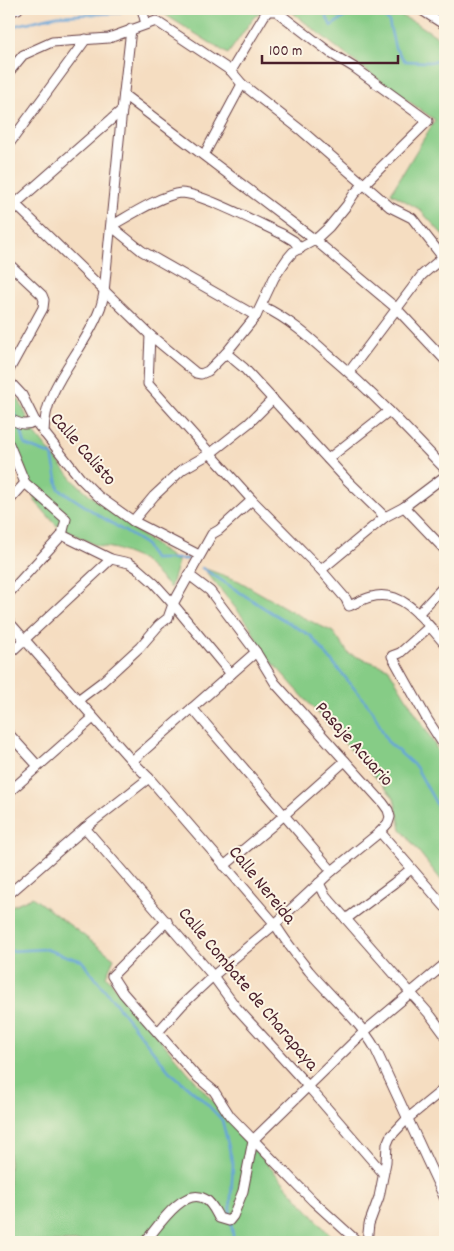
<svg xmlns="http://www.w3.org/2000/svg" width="454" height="1251" font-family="Dekko,sans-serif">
	<rect width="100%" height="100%" fill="#fcf5e5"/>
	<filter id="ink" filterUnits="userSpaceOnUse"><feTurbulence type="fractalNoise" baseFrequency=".02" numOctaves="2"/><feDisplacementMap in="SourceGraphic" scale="10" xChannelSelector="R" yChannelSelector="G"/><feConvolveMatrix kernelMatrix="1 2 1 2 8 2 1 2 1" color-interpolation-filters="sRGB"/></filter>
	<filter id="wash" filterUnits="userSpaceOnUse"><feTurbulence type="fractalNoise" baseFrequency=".0096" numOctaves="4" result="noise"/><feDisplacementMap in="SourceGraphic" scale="20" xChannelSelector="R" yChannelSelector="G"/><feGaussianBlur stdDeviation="1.12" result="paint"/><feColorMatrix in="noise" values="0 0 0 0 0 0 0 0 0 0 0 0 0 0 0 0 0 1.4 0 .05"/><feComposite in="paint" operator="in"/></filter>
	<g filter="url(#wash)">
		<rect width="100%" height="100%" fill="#f5ddc1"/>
		<g fill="#86cc86" stroke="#687658">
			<path d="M156,9H266L254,17L228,54Z"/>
			<path d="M288,9H387L418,24L445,42V237L419,209L391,193L435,120L369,73Z"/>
			<path d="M9,389L19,400L34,432L74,481L105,508L178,562L170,588L143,560L116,549L95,545L56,525L35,501L24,466L9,438Z"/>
			<path d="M203,568L239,581L298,615L333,632L349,654L388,668L435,745L445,767V792L442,795L445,801V885L401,829L394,798L262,651L250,626Z"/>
			<path d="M32,897L114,958L106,976L233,1125L336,1242H9V907Z"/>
		</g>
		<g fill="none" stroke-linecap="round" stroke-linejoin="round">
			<g stroke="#66a4d8" stroke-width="2.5">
				<path d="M323,9L331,26L357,9"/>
				<path d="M372,9H378L389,22L395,48L405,61L426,62L445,61"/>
				<path d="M9,27L56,16L120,13"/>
				<path d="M9,406L18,420"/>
				<path d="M20,425L25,445L52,455L59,489L100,516L145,544L153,559H188"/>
				<path d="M202,568L272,613L311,636L373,711L387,741L416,767L445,820"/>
				<path d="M9,951L45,949L82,961L169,1071L203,1100L222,1120L233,1164L230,1214"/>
				<path d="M231,1222L234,1242"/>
			</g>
		</g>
	</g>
	<g filter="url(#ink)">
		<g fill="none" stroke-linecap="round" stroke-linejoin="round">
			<defs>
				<g id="minor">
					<path d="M142,9L146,24"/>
					<path d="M420,9L445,25"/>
					<path d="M9,12L18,9"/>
					<path d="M9,72L23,55L52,42L109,38L156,21L231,71L242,84L302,131L390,207L412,218L445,260"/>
					<path d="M124,95L315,240L396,308L445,360"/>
					<path d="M9,144L86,39"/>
					<path d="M204,155L242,84"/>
					<path d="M9,198L150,335L196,373L201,374L208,371L226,353L256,316L274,278L287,259L293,252L315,240L329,227L347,205L354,194L428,121L355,68L332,54L276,11H268L264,16L231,71"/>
					<path d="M15,204L122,110"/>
					<path d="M9,264L42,295L44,300L43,308L9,370"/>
					<path d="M262,306C289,319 308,336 330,356C371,391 408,430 445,469"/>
					<path d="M256,316L142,251L111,226C127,217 163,194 181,193C201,193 262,225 284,235L294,241L300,249"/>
					<path d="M150,335L148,384L252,500L321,570L346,599L349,606C356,603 363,599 371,597C404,588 426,623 445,644"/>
					<path d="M226,353L244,368L347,480L385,517"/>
					<path d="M349,372L422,275L442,258"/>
					<path d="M9,381L22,395L35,421L80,478L98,496L133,521L199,555"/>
					<path d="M9,419C19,423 25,427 35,421"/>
					<path d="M44,433C44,384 83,354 99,311C102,305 103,298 104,292L122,110L131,29"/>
					<path d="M9,444L25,483L66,519L62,535"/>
					<path d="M328,459L389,411"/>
					<path d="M9,501L25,483"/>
					<path d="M404,507L445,550"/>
					<path d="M133,521L154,496L183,469L211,453L249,423L273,399"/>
					<path d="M62,535L111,559L129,563L137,568L154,583L173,604L231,674"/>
					<path d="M321,570L385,517L404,507L445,476"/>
					<path d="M9,593L62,535"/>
					<path d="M418,614L445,585"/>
					<path d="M9,622L132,761L149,778L275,924C285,941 297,956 309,971C331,997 358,1019 375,1048L445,1199"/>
					<path d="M429,627L400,653L392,656L427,719L445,747"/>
					<path d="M9,654L111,559"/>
					<path d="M78,700L102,682L140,647L159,625L168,618L173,604L212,534L219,530L252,500"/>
					<path d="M192,708L332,871"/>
					<path d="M9,734L38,766"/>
					<path d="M132,761L256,652"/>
					<path d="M9,792L93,718"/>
					<path d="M85,828L213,976L235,1006L307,1085L383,1173"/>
					<path d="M380,832L445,907"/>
					<path d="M224,866L273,825L345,761"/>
					<path d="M319,883L325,895L431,1016L445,1035"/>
					<path d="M9,894L85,828L149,778"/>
					<path d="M346,919L394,883L411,869"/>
					<path d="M167,921L112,976L123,993L195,1075L214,1091L230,1116L313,1201L358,1242"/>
					<path d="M158,1032L182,1005L213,976L275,924L332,871L380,832L388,823L390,817L388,810L383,803L275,683L256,652L210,591L189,575"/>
					<path d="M145,1242C157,1228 183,1186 205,1199C212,1203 215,1211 219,1218L229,1221L233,1216L243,1191L253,1140L365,1031L445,964"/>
					<path d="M367,1242L369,1224L379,1197L386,1162L387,1144L390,1137L407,1119L445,1088"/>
				</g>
			</defs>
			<use href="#minor" stroke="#643c42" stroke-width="11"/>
			<use href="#minor" stroke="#fff" stroke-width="9"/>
		</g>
	</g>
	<g text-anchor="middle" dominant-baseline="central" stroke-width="4" stroke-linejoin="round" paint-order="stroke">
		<g font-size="19" fill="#4a1f2b" stroke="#fcf5e5">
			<text transform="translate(82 450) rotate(49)">Calle Calisto</text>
			<text transform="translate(353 745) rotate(48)">Pasaje Acuario</text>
			<text transform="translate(261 886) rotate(51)">Calle Nereida</text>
			<text transform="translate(247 990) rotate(50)">Calle Combate de Charapaya</text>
		</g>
	</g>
	<rect width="454" height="1251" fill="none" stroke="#fcf5e5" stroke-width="30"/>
	<path d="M262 55v8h136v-8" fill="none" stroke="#4a1f2b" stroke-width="2.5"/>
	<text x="269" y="55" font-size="15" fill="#4a1f2b" stroke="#fcf5e5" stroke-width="4" paint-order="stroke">100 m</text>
</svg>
